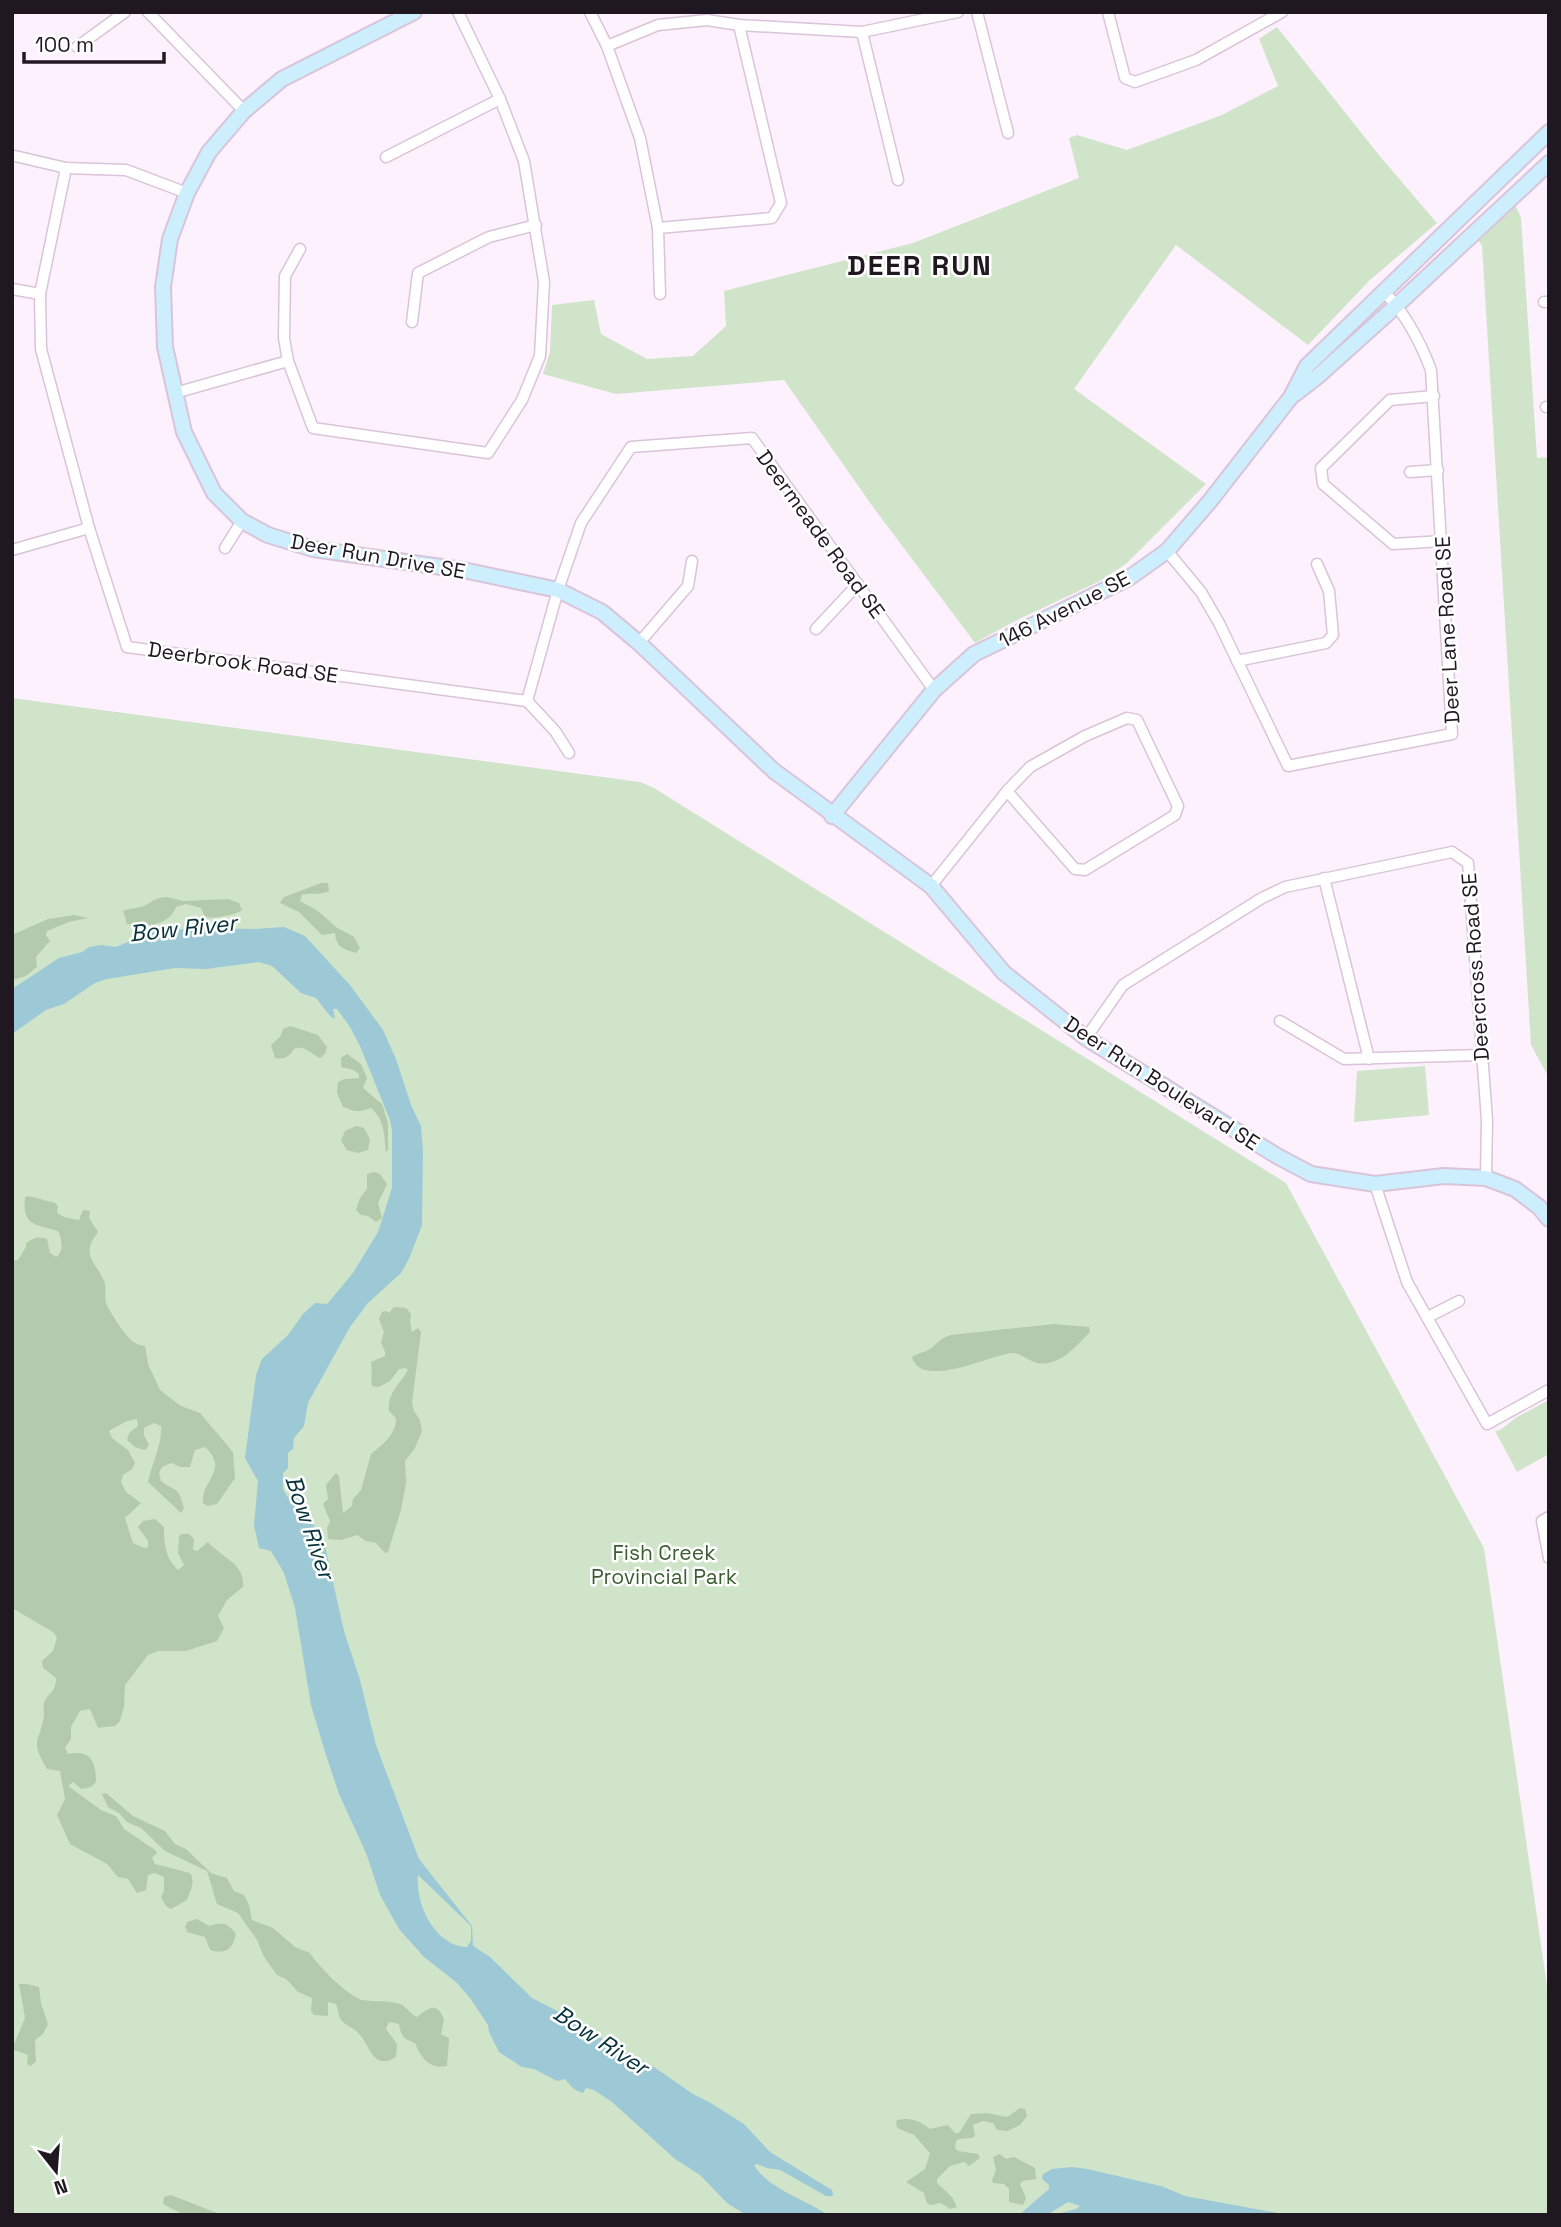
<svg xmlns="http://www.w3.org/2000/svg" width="1561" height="2227" font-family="'Space Grotesk',sans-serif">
	<rect width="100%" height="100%" fill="#fef1fe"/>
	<g fill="#d0e4ca">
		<path d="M1277,27L1383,160L1437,223L1370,280L1308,345L1176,245L1074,389L1206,484L1126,564L1098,582L1017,620L975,643L873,507L784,380L616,394L543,374L550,352L552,305L594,300L601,334L647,359L693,356L726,326L724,291L913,243L1079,178L1069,138L1077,135L1127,150L1222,115L1278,86L1259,39Z"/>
		<path d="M1515,204L1521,218L1537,458L1549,457V1078L1531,1045L1482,246L1477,238Z"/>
		<path d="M12,698L640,782L654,788L1286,1183L1484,1548L1549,2000V2215H12Z"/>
		<path d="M1425,1066L1429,1115L1354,1122L1357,1071Z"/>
		<path d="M1549,1400V1454L1517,1472L1495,1431L1500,1430L1517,1417Z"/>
	</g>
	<g fill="#b3cbac">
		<path d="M321,883H328L329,891C319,896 312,892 302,895L300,901L318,911L336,927L354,937L360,948L356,953C343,949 336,947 335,933L322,935L299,912L280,903L284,897Z"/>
		<path d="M167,897L183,901L228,899L239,903L242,910C236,915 213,919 205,917L201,908L186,904L176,907C169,926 146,927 127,924L123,911C129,908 133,909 140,907C153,904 151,898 167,897Z"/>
		<path d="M74,915L88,918L69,922L47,931L46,935L50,941L36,957L37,967L26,976L12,980V935L48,919Z"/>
		<path d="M290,1026L318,1035L327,1047L325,1054L320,1058C311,1054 306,1046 295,1048C289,1056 286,1060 275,1058L271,1045L280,1037L283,1029Z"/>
		<path d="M347,1054L361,1064L367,1078L363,1088L382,1104L388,1123V1150L386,1152C384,1136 385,1120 371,1108C356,1112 360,1113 343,1107L337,1093L338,1082L344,1079L359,1078V1074L353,1070L341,1067V1058Z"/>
		<path d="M356,1126L364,1128L370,1139L368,1150L358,1153L347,1150L341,1141L345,1131Z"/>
		<path d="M374,1172L380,1174L387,1184L378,1203L382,1218L376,1222L368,1216L361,1215L356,1210L360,1198L367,1189V1174Z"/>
		<path d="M29,1196L55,1203L58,1206L57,1213L64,1217L79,1220L83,1210L90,1211L89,1218L98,1232C80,1256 95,1260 104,1281C107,1288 104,1296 106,1303C109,1311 127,1339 135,1343C138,1345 142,1345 145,1346L148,1364L160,1390L181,1406L200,1413L233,1452L235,1478L217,1504L208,1506L203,1503C201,1480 230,1470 205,1447L195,1450L190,1467H181L171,1463L162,1467L159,1473L161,1481C177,1493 178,1485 184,1508L181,1513L148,1482C152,1463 162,1446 161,1426L154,1423L144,1428V1435L149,1445L145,1450L135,1447L127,1440L129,1433L138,1426L137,1419L127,1421L109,1431L112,1438L128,1450L135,1463L132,1469L123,1475L121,1482L126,1492L141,1503L125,1518L133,1543L144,1548L148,1547V1541L138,1527L143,1521L155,1519L164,1527C164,1544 165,1557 178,1570L184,1565L178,1553L179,1537L181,1534H189L194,1539L193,1550L197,1551L208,1542C223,1559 245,1563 243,1587L227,1600L218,1616L224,1628L217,1641L186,1651H158L148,1655L125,1685L124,1707L120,1721L115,1726L98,1728L90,1709L80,1711L71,1727V1739L65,1748L68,1754C91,1749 96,1762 96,1782L91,1787L81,1789L73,1782L68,1786L101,1810L116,1816L124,1829L155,1850L157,1853L152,1858L155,1864L190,1873C196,1882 190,1891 187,1900L171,1909L166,1906L161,1897L164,1891V1877L155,1873L148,1875L146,1890L137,1893L128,1879L118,1877L107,1864L70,1844L57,1815L65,1799L60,1771L47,1769C29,1739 40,1744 44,1715C44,1711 43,1707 44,1703C48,1692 56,1693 56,1678L43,1668L42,1661L53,1651L57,1637L53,1632L12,1608V1261L18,1260L26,1247V1243C34,1238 38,1236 47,1239L50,1253L56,1257C64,1253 62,1238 58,1231C35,1224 22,1226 25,1197Z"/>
		<path d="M394,1307L406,1308L411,1314L410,1321L412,1332L418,1328L421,1332L412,1403L414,1411L420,1420L422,1431L415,1448L405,1461L406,1483L401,1510L388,1552L385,1553L376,1543L366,1541L357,1535L341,1540L328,1539L327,1528L330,1521L323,1504L328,1499L326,1485L336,1473L339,1476L343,1513L352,1506L353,1499L361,1490L371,1454C382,1445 397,1434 396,1418L389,1411C387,1393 400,1384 408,1370L405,1368L399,1369L390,1381L379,1387L372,1386C370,1379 373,1372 371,1362L385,1356V1352L381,1342L384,1332L379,1319L382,1312L386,1311L389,1313Z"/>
		<path d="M1054,1324L1089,1327L1090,1332C1080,1342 1067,1358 1052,1362C1033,1369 1024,1352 1011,1353C992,1355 920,1390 912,1357C917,1353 924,1353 930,1349C938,1343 940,1338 951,1335Z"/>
		<path d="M106,1793L133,1816L165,1831L175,1844L186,1849L211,1873L227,1878L234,1891L244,1895L249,1905L252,1920L273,1928L295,1947L310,1953C317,1965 349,1997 362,2000C375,2002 387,2000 400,2004C407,2007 410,2014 417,2017C427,2010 437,1999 444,2020L441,2034L449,2038V2041L447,2066C431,2070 421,2059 415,2043C403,2038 402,2039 399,2024L389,2022L386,2029L397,2044L396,2057C372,2071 371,2046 359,2034C355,2028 346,2026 341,2020C338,2015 338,2008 336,2004L328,2002V2016L314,2015L311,2011L312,1998L298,1992L286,1979L277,1975L264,1957L257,1940L238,1913L217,1904L207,1871L165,1851L141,1828L127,1822L119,1813L108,1807L102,1794Z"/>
		<path d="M197,1919L209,1926C222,1922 227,1922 236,1934C233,1949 225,1955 210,1950L205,1937L187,1932L185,1927L187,1922Z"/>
		<path d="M19,1984H27L39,1987L41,2003L48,2024L43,2034L35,2040L36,2062L30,2066L27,2063L28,2055L14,2050L13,2047L25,2018Z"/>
		<path d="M1020,2108L1025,2109L1027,2116L1020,2125L1008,2131L997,2130L993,2123L983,2121L973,2125L975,2136L972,2138L959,2139L956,2141L955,2148L958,2151L978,2154L980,2158L969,2166L964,2162L950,2166L937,2179V2183L952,2197L957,2207L950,2209L941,2203L930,2205L927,2203L924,2193L906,2182L925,2169L930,2153L914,2135L897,2128L896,2121C909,2116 920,2121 930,2129L948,2125L955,2133H959L971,2114L987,2113L1007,2117Z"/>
		<path d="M1000,2154L1006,2159L1014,2157L1035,2168L1036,2179L1023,2181L1020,2184L1026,2198L1023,2205L1009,2202V2189L1004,2184L993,2183L992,2180L996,2170L993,2157Z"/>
		<path d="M171,2195L222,2215H184L163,2204L164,2197Z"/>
	</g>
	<g fill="#9dc9d6" fill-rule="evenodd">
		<path d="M284,927L305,936L350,985L383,1030L396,1059L411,1105L421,1126L423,1150L422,1225L409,1259L401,1273L368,1303L350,1327L308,1403L304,1426L294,1438L293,1449L288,1453V1468L283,1473V1489L287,1496L308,1515L325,1546L344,1631L360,1680L376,1745L419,1859L472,1926L473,1946L490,1957L532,1998L565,2015L574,2023L588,2028L608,2043L654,2067L693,2094L709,2102L744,2124L770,2152L827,2187L832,2190L833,2196H826L780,2170L767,2168L757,2164L754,2165C768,2189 805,2199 828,2215H746L727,2203L700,2175L675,2159L612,2102L594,2090L586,2088L583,2093C573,2090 570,2085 565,2079L557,2081L534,2069L522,2067L499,2052L489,2032L488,2025L470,1998L456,1982L424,1957L399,1929L380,1895L366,1853L339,1794L325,1752L311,1705L295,1608L284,1573L271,1551L259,1548L254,1525L258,1481L245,1458L256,1375L262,1359L288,1335L303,1314L315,1303L327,1304L353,1273L378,1232L392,1188V1131L390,1120L360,1046L350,1027L337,1009H333L335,1019L330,1016L316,998L301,993L272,966L259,962L206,969L175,968L107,979L95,983L64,1004L46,1010L12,1034V989L59,958L82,952L89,947L101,945L116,947L154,931L204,928L255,929ZM418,1875L471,1926V1941L467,1947C435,1946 415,1904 418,1875Z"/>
		<path d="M1072,2167L1087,2169L1161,2186L1185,2196L1289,2215H1053L1076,2209L1080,2206L1068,2202L1047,2215H1019L1049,2189V2185L1042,2179L1043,2174L1052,2169Z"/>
	</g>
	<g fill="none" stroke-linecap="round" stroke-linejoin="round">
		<defs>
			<g id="street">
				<path d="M148,12L244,111"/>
				<path d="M590,12L607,46L640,138L658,228L772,218L781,203L739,25"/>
				<path d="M977,12L1008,133"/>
				<path d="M1108,12L1125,78L1135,82L1196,60L1282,12"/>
				<path d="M862,32L898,180"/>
				<path d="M607,46L658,25L707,20L739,25L862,32L958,12"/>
				<path d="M77,47L125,12"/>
				<path d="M15,156L66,168L126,170L187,193"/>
				<path d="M386,157L500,99"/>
				<path d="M66,168L40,294L41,349L89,528L127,647L527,701L558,590L581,523L631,447L752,438L934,690"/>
				<path d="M658,228L660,294"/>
				<path d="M12,289L40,294"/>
				<path d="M1544,302H1549"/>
				<path d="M412,322L418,273L489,237L536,225"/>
				<path d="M288,361L284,338L285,276L300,249"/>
				<path d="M175,393L288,361L313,428L488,453L522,400L540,356L544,282L524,161L500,99L458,12"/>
				<path d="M1434,396L1390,400L1321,468L1323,484L1393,544L1443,541"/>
				<path d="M1546,407H1549"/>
				<path d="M1410,472L1438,470"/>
				<path d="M225,548L242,521"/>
				<path d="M12,550L89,528"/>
				<path d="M1167,551L1201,592L1219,623L1288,766L1452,734L1431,370C1420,341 1406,314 1384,292"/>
				<path d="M816,629L858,584"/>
				<path d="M639,643L688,586L692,561"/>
				<path d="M1237,661L1326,643L1333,635L1329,591L1317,564"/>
				<path d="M527,701L555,731L569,753"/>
				<path d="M1324,878L1369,1059"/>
				<path d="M931,886L1007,791L1030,767L1085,736L1127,718L1137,720L1178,806L1175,815L1085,870L1075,869L1007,791"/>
				<path d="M1280,1021L1344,1059L1481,1055"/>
				<path d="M1086,1038L1123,985L1262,898L1285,887L1452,852L1468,863L1487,1120L1486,1178"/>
				<path d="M1375,1184L1407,1282L1487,1424L1549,1390"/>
				<path d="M1428,1317L1459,1301"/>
				<path d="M1549,1517L1542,1521L1549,1558"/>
			</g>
			<g id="secondary">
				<path d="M414,12L282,79L244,111L209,152L187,193L170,239L163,287L165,347L184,432L214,493L242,521L268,535L313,549L463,570L558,590L602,612L639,643L774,771L931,886L1004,973L1086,1038L1277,1156L1311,1174L1375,1184L1444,1176L1486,1178L1515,1189L1539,1207L1549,1219"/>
				<path d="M1295,394L1317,377L1397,305L1549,163"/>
				<path d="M832,816L934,690L974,654L1129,578L1167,551L1210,501L1291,397L1307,366L1549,132"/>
			</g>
		</defs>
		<use href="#street" stroke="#d9c4d9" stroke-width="13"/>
		<use href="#secondary" stroke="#d9c4d9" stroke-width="18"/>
		<use href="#street" stroke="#fff" stroke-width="10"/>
		<use href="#secondary" stroke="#cdeffd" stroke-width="14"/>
	</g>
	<g text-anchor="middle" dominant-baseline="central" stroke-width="5" stroke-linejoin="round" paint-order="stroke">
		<g font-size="21" fill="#201820" stroke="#fff">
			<text transform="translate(821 534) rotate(54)">Deermeade Road SE</text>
			<text transform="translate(378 556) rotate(10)">Deer Run Drive SE</text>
			<text transform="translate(1064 609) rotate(-27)">146 Avenue SE</text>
			<text transform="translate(1447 630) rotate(-93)">Deer Lane Road SE</text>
			<text transform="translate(243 662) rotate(8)">Deerbrook Road SE</text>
			<text transform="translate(1475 967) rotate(-94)">Deercross Road SE</text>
			<text transform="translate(1162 1083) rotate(33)">Deer Run Boulevard SE</text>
		</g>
		<g font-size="21" fill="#3a5d30" stroke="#fff">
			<text x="664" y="1552">Fish Creek<tspan x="664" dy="24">Provincial Park</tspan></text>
		</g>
		<g font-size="23" font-style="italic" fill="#06313b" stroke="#fff">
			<text transform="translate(183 928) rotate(-6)">Bow River</text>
			<text transform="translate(310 1527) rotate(71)">Bow River</text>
			<text transform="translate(601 2040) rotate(33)">Bow River</text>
		</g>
		<g font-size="28" font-weight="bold" letter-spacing="2" fill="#201820" stroke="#fff">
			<text x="920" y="265">DEER RUN</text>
		</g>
	</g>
	<rect width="1561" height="2227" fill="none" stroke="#201820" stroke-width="28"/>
	<g transform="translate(56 2171) rotate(163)" stroke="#ffffff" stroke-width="5" paint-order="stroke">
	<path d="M0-5L12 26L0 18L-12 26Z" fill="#201820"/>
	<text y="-10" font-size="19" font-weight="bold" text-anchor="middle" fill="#201820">N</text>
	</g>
	<path d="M24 52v10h140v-10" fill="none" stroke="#201820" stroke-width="3.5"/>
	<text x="35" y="52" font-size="21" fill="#201820" stroke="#ffffff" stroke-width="5" paint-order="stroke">100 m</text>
</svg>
